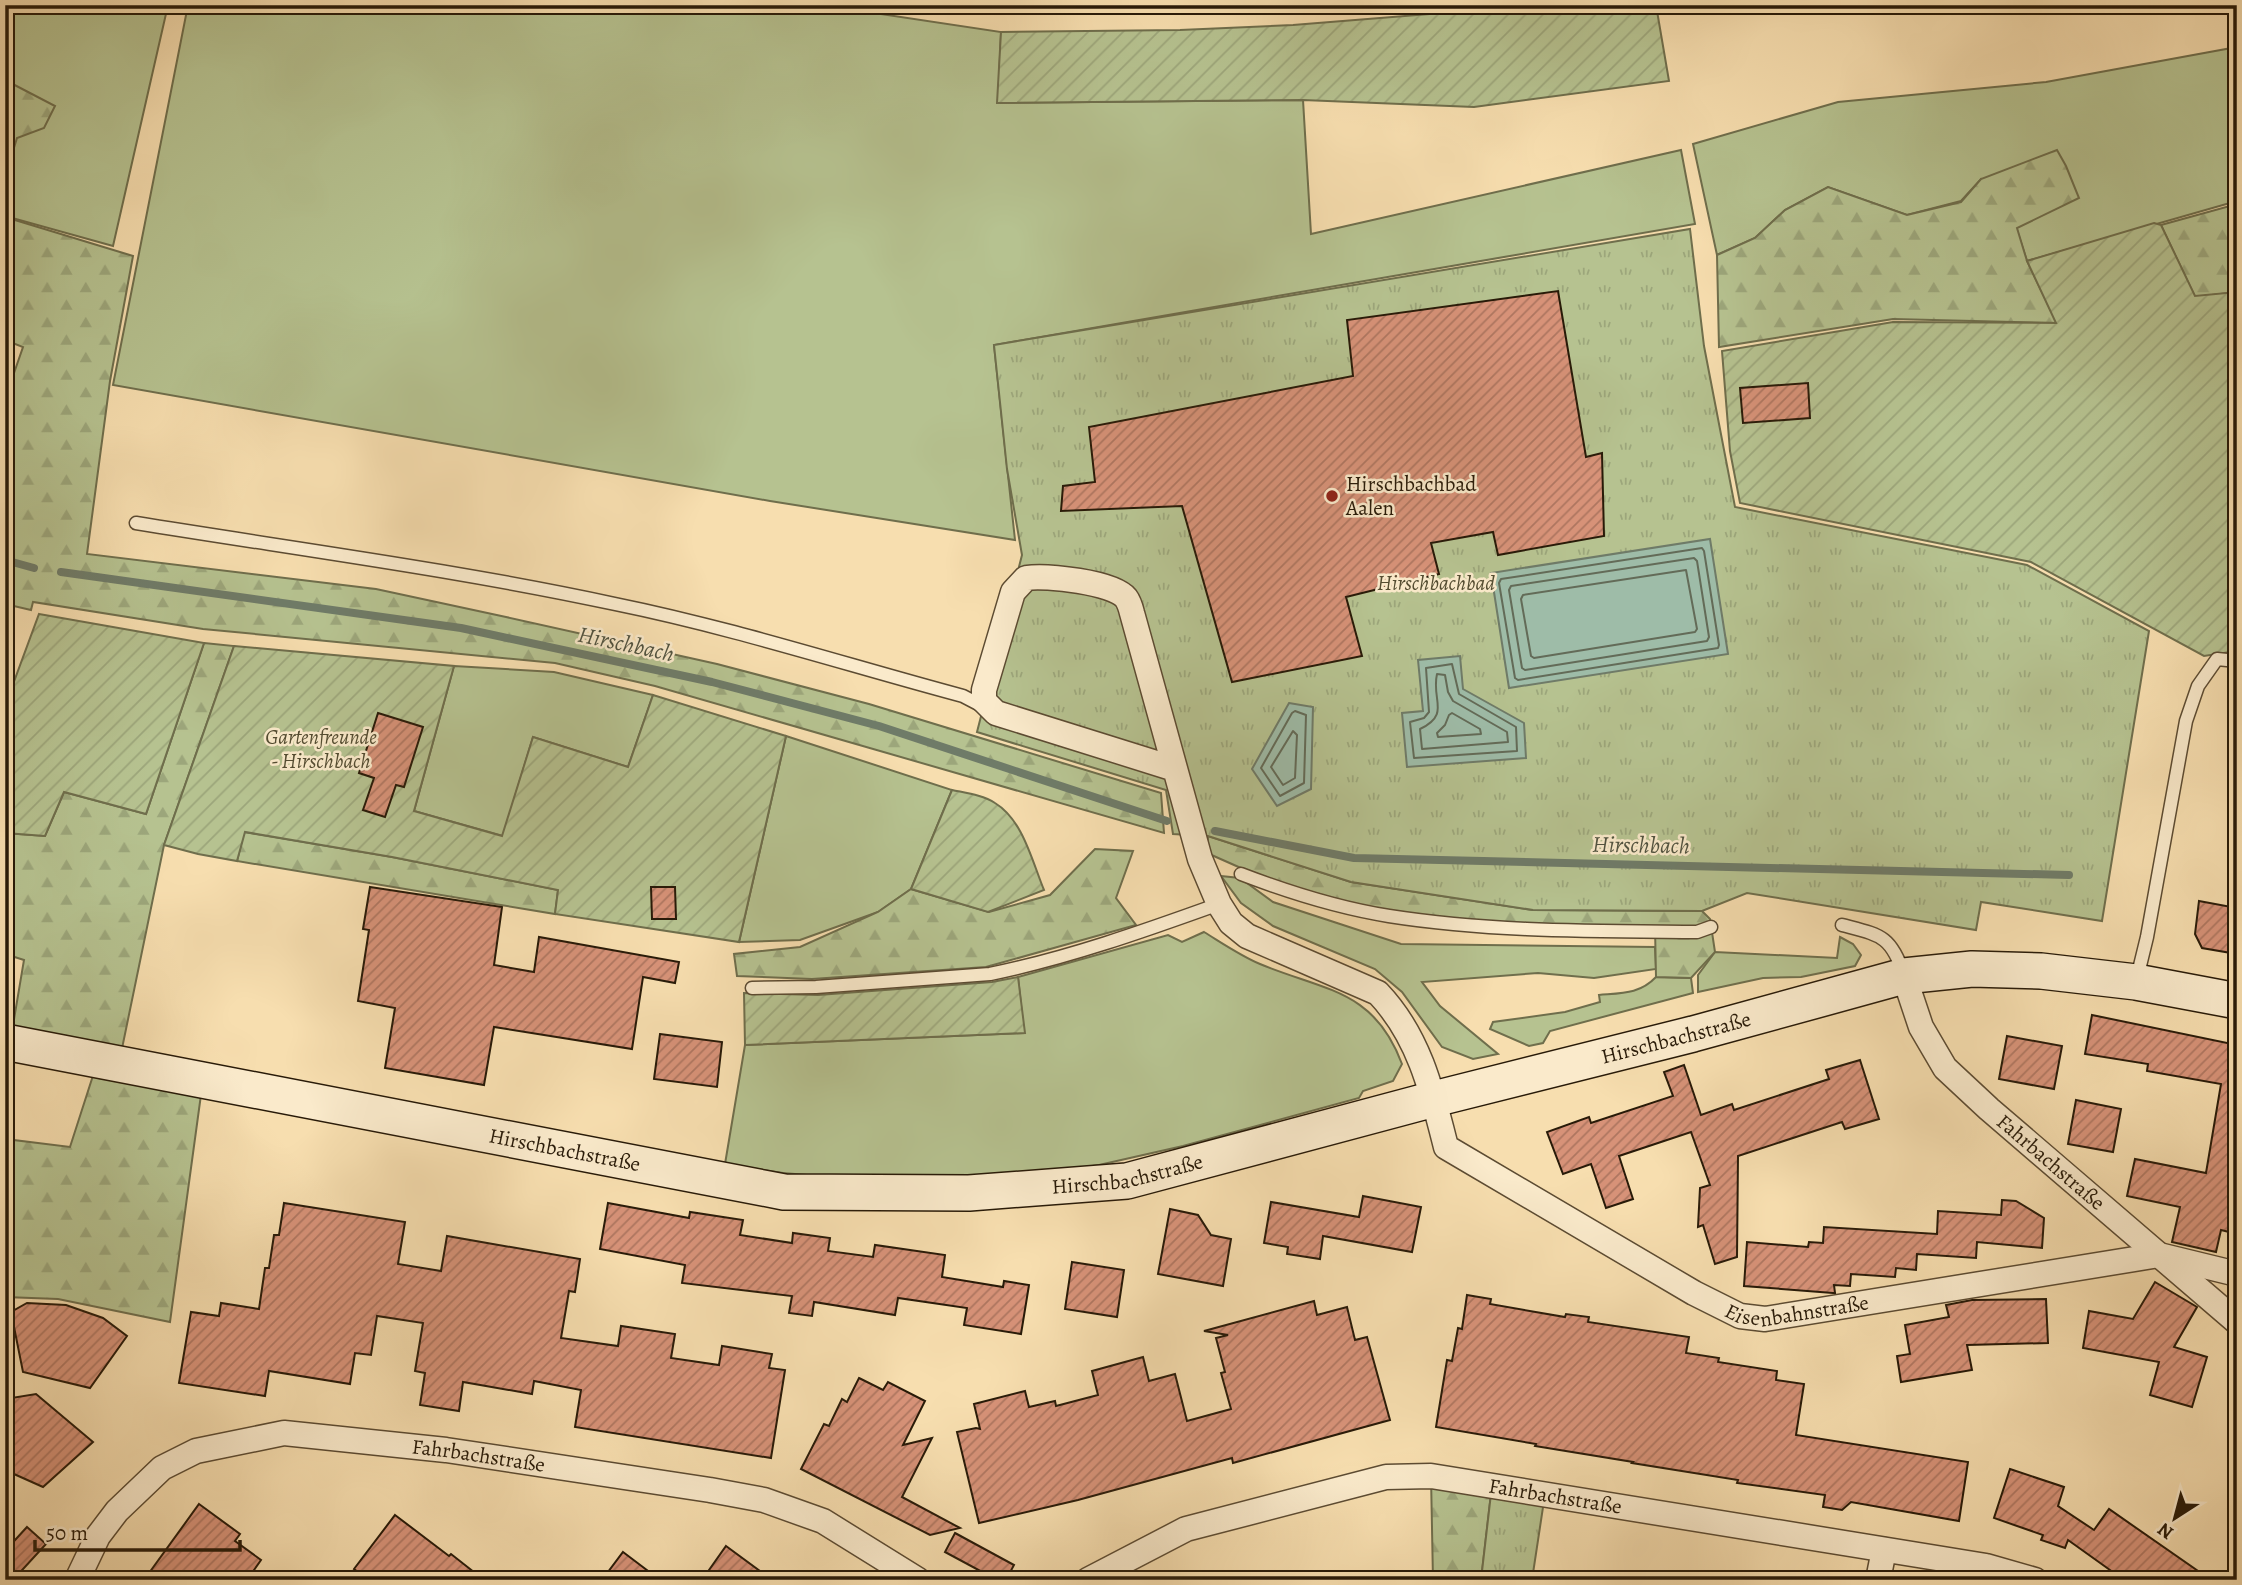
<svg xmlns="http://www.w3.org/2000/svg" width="2242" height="1585" font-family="Alegreya,serif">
	<defs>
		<pattern id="forest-firs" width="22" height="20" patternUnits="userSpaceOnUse" patternTransform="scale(1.75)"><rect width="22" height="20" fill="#b6c290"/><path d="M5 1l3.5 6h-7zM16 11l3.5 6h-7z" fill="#9ca67b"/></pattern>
		<pattern id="park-tufts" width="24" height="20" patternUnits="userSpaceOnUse" patternTransform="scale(1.75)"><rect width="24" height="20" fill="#b6c290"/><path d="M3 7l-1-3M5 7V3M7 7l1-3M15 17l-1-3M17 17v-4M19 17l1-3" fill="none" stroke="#9ca67b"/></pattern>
		<pattern id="garden-furrows" width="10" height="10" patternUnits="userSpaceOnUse" patternTransform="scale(1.75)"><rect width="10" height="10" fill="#b6c290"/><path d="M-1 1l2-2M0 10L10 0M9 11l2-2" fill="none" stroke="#9ca67b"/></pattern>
		<pattern id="building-hatch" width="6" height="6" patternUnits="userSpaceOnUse" patternTransform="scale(1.75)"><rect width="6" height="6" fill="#d79278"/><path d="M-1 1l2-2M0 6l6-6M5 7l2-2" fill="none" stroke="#ae7660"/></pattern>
	</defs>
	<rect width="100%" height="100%" fill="#f7deaf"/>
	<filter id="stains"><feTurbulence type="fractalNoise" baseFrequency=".00286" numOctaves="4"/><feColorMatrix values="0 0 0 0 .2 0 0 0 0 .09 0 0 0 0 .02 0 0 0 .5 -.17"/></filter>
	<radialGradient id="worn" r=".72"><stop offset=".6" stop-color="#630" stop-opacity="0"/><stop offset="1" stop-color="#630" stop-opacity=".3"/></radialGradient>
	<g fill="#b6c290" stroke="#6f6e4c" stroke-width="2">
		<path d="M5,5H168L113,246L5,216V182L14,154L5,174Z"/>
		<path d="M188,5H821L1001,32L998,103L1303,100L1311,234L1681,150L1695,224L994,345L1015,540L770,501L113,385Z"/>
		<path d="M2237,47V201L2027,261L2016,227L1981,179L1961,201L1907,215L1828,187L1785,210L1755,238L1717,255L1693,144L1838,102L2046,82Z"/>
		<path d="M454,666L554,672L653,695L628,767L533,737L503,836L414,811Z"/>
		<path d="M786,736L952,790L911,889L878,912L800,940L739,942Z"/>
		<path d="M1221,876L1240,878L1273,902L1401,944L1655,947L1656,969L1594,978L1538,973L1422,982L1440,1006L1498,1054L1473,1059L1442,1047L1402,992L1375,969L1273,926L1241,903Z"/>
		<path d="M1204,932C1222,943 1241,956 1260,964C1325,991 1374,989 1402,1064L1393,1081L1363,1091L1359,1098L1183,1146L1099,1165L1039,1174L879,1181L783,1173L725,1164L745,1045L1024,1033L1018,977L1168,935L1182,942Z"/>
		<path d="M1840,937L1853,944L1861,955L1855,966L1801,977L1763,978L1698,992V975L1715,952L1837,958Z"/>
		<path d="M1656,977L1691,978L1693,993L1550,1031L1543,1043L1529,1046L1490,1029L1493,1022L1565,1012L1600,1002L1599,995C1622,993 1640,994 1656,977Z"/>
	</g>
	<g fill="url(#forest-firs)" stroke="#6f6e4c" stroke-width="2">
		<path d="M5,80L55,106L44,128L17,138L5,177Z"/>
		<path d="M2057,150L2066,166L2079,198L2017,228L2027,261L2057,323L1893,319L1719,347L1717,255L1755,238L1785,210L1828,187L1907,215L1961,202L1981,179Z"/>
		<path d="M2237,204V292L2195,297L2161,225Z"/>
		<path d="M5,217L133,256L110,381L87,554L376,589L506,617L717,664L869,704L1161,793L1164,833L655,686L555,663L203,629L33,602L31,610L5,604V399L23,347L5,340Z"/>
		<path d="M204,643L234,646L164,845L119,1063L203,1080L170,1322L58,1299L5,1297V1139L70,1147L98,1060L10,1043L24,960L5,954V833L45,836L64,792L146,814Z"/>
		<path d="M244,832L392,857L558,890L555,914L237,861Z"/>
		<path d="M1208,836L1351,882L1533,910L1702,911L1710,919L1715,952L1691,978L1656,977L1655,927C1597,925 1538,926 1479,923C1386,917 1292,893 1207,853Z"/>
		<path d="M1095,849L1133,851L1116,898L1136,925L986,967L812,979L737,976L734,954L800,947L878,912L911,889L989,912L1050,895Z"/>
		<path d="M1431,1476L1492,1485L1481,1580H1433Z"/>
	</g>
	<g fill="url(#park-tufts)" stroke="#6f6e4c" stroke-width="2">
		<path d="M1690,229L1704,346L1735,507L2027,565L2149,631L2102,921L1981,902L1976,930L1747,893L1702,911L1533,910L1351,882L1208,836L1173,834L1166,790L977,732L1022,555L1007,469L994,345Z"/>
		<path d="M1492,1485L1545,1494L1532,1580H1481Z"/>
	</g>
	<g fill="url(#garden-furrows)" stroke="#6f6e4c" stroke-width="2">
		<path d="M1541,5H1656L1669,81L1474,107L1303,100L997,103L1001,32L1180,30L1293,25Z"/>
		<path d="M2154,223L2161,225L2195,296L2237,292V651L2204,656L2031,562L1740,503L1730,451L1722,351L1893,322L2056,323L2027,261Z"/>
		<path d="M39,614L204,643L146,814L64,792L45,836L5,833V706Z"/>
		<path d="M234,646L454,666L414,811L502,836L533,737L628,767L653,695L786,736L739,942L555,914L558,890L392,857L245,832L237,861L198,854L164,845Z"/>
		<path d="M952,790C966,793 983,795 995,803C1023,820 1032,861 1044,890L988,912L911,889Z"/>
		<path d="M1018,977L1025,1033L745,1045L744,993L818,995L992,982Z"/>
	</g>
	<g fill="#9ebca8" stroke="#6f7b68" stroke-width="2">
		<path d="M1710,539L1728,654L1509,688L1491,573Z"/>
		<path d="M1460,656L1463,689L1524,723L1526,758L1407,767L1402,713L1423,711L1418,660Z"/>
		<path d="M1289,703L1313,707L1311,789L1277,806L1252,769Z"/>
	</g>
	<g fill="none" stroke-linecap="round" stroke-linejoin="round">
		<g stroke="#636b58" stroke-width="2">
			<path d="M1702,548L1704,551L1719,645L1718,648L1518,680L1515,678L1499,583L1501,579Z"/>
			<path d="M1694,558L1697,561L1709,637L1707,641L1525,670L1522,668L1509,590L1511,586Z"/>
			<path d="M1686,570L1697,629L1695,632L1534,658L1531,656L1521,599L1523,595Z"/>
			<path d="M1452,664L1459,694L1516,727L1517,751L1414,758L1410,722L1424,718L1429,712L1426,668Z"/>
			<path d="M1437,674L1445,675L1448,692L1453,701L1507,732L1508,742L1422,749L1420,729C1451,714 1431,700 1437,674Z"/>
			<path d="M1295,711L1306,715L1304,783L1280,796L1261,768L1292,713Z"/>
			<path d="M1452,713L1480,729L1481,734L1438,737L1437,733L1445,725L1449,715Z"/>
			<path d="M1293,731L1297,735L1295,778L1283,785L1271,767Z"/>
		</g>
		<g stroke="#6f7b68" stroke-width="8">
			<path d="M5,560L34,568"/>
			<path d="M61,572L461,628L712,682L879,726L1167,821"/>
			<path d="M1215,831L1354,858L2069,875"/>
		</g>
	</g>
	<g fill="url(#building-hatch)" stroke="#281a08" stroke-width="2">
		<path d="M1558,291L1586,457L1602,453L1604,536L1498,555L1493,532L1431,543L1439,574L1346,597L1362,656L1232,682L1182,506L1061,511L1063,486L1095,482L1089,427L1353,376L1347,320Z"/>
		<path d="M1808,383L1810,418L1743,423L1740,388Z"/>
		<path d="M378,713L423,727L404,787L396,785L385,817L363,810L374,778L359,773Z"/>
		<path d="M370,887L502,907L494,965L534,972L539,937L679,962L675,983L643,977L632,1049L494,1027L484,1085L385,1068L395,1008L358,1001L369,930L363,929Z"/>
		<path d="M651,887H675L676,919H652Z"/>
		<path d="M2199,901L2237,908V954L2202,948L2195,934Z"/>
		<path d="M2092,1015L2237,1045V1234L2221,1230L2216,1252L2172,1242L2180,1207L2127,1196L2135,1159L2206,1173L2221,1084L2147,1071L2148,1064L2085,1054Z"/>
		<path d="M660,1034L722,1042L717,1087L654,1079Z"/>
		<path d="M2007,1036L2062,1046L2054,1089L1999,1079Z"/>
		<path d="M1860,1060L1879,1119L1845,1129L1842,1122L1738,1156L1737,1257L1715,1264L1703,1225L1698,1227L1700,1188L1710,1185L1691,1132L1619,1156L1633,1199L1606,1208L1591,1164L1563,1174L1547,1132L1589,1117L1591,1123L1673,1096L1664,1072L1684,1065L1701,1115L1732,1104L1734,1110L1829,1079L1826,1070Z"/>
		<path d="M2076,1100L2121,1109L2113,1152L2068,1144Z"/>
		<path d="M1363,1196L1421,1207L1412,1252L1323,1236L1320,1259L1287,1254L1288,1247L1264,1243L1271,1202L1359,1217Z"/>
		<path d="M2002,1200L2016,1201L2044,1218L2042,1248L1977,1242L1976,1258L1917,1254L1916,1270L1896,1268L1895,1277L1851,1274L1850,1286L1834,1285L1835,1293H1833L1744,1286L1747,1242L1808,1247L1809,1242L1823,1243L1824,1227L1937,1234L1938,1211L2001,1215Z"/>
		<path d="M284,1203L405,1222L398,1264L441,1271L447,1236L580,1259L575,1292L569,1291L561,1338L618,1346L621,1326L675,1334L671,1358L719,1365L722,1346L772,1354L769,1368L785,1370L771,1458L575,1427L581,1390L534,1381L532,1394L463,1382L459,1411L420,1405L425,1373L415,1371L423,1323L377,1316L371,1355L355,1353L350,1384L269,1371L265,1396L179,1383L191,1312L219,1316L221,1303L259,1309L265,1268H269L274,1235H279Z"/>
		<path d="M608,1203L689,1218L690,1212L743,1220L740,1235L792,1243L793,1233L830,1238L828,1251L873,1257L875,1245L945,1255L942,1277L1003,1287L1004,1281L1029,1285L1021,1334L964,1325L967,1308L898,1298L895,1315L814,1302L812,1316L789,1313L792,1296L682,1283L685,1265L600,1249Z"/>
		<path d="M1170,1209L1198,1215L1211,1235L1231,1239L1223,1286L1158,1274Z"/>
		<path d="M1072,1262L1124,1270L1117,1317L1065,1309Z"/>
		<path d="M2155,1282L2197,1307L2174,1347L2207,1357L2192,1407L2150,1395L2159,1362L2083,1348L2089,1311L2133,1319Z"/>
		<path d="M1467,1295L1491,1299L1490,1304L1565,1317L1566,1314L1589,1317L1588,1322L1689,1337L1686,1353L1719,1358L1718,1362L1777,1371L1776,1380L1804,1384L1796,1435L1968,1462L1959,1521L1851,1502L1842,1510L1823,1507L1825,1495L1737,1483L1738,1480L1632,1463L1633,1462L1535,1446L1536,1444L1436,1427L1447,1360L1452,1361L1458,1328L1462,1329Z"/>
		<path d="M2046,1299L2048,1343L1967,1345L1972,1370L1901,1382L1897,1356L1910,1354L1905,1325L1949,1317L1946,1305L1972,1300Z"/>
		<path d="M1314,1301L1317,1315L1347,1307L1355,1340L1367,1337L1390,1420L1233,1463L1232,1458L1078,1500L979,1523L957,1432L976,1428L980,1429L974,1404L1025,1391L1029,1407L1055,1401L1056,1406L1098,1395L1092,1371L1143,1357L1149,1381L1175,1374L1187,1421L1231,1409L1221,1373L1225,1372L1216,1338L1228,1335L1204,1331Z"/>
		<path d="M27,1303L66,1305L103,1318L127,1336L90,1388L23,1372L11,1312Z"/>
		<path d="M859,1378L883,1390L888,1382L925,1401L903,1445L932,1438L902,1497L960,1528L930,1535L801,1469L824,1424L829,1426L842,1399L847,1402Z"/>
		<path d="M36,1394L93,1442L43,1487L5,1470V1399Z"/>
		<path d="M2010,1469L2064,1487L2058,1506L2094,1530L2109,1509L2211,1580H2124L2068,1540L2065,1548L2041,1540L2043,1535L1994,1518Z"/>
		<path d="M199,1504L240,1534L235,1541L261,1560L247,1580H144Z"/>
		<path d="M395,1515L449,1556L451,1554L484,1580H368L354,1569Z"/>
		<path d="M27,1527L46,1544L13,1580H5V1551Z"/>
		<path d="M955,1533L1014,1565L1006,1580H997L945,1552Z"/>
		<path d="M726,1546L772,1580H702Z"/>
		<path d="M623,1552L660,1580H602Z"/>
	</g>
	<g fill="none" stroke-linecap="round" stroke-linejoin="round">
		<defs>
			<g id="lane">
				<path d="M136,523C296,549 457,570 615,604C733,628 847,665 963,696L986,708"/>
				<path d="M1241,874C1288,892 1339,908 1389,916C1491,932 1594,931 1697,932L1711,927"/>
				<path d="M1842,925C1880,935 1891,935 1904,975"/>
				<path d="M2137,978L2147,937L2186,721L2198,686L2217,659L2237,661"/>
				<path d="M752,988L816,987L990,974C1068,958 1144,931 1219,904"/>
			</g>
			<g id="street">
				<path id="s1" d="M1175,769L996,713L984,701V690L1013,592L1026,578C1046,575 1113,582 1126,598C1129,602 1131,609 1132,613L1200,859L1219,904L1231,923L1247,936L1378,993C1419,1036 1432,1091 1446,1147L1694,1293L1740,1316L1765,1319L2159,1255L2237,1274"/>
				<path id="s2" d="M1904,976L1921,1027L1945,1068L1989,1109L2237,1322"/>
				<path id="s3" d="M77,1580L98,1536L117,1511L162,1468L196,1451L284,1433L446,1450L710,1490L764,1500L823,1521L918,1580"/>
				<path id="s4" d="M1088,1580L1186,1529L1386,1477L1431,1476L1986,1566L2035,1580"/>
				<path d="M1878,1580L1884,1550"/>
			</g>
			<g id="secondary">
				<path id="s5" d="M5,1042L784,1192L969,1193L1127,1181L1434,1099L1693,1034L1904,976L1972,969L2041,971L2136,982L2237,1001"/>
			</g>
		</defs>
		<use href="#lane" stroke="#5c4b32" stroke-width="15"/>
		<use href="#street" stroke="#5c4b32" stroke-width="27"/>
		<use href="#secondary" stroke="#281a08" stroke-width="38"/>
		<use href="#lane" stroke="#faeacb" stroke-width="12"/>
		<use href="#street" stroke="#faeacb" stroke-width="24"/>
		<use href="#secondary" stroke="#faeacb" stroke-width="35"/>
	</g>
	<circle fill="#8f2418" stroke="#faeacb" stroke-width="2.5" cx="1332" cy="496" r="7"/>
	<g text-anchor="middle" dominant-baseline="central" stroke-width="5" stroke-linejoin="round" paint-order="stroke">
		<g font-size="21" fill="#281a08" stroke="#faeacb" text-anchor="start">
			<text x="1346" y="484">Hirschbachbad<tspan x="1346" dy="24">Aalen</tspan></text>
		</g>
		<g font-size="21" font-style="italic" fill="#534c31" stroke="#faeacb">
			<text x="1436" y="583">Hirschbachbad</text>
			<text x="321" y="737">Gartenfreunde<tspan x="321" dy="24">- Hirschbach</tspan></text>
		</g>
		<g font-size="21" fill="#281a08" stroke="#faeacb">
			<text stroke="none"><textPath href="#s5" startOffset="1704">Hirschbachstraße</textPath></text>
			<text stroke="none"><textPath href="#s5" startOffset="570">Hirschbachstraße</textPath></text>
			<text stroke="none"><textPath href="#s2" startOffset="243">Fahrbachstraße</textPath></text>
			<text stroke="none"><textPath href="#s5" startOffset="1138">Hirschbachstraße</textPath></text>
			<text stroke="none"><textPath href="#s1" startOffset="1514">Eisenbahnstraße</textPath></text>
			<text stroke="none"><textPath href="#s3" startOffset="466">Fahrbachstraße</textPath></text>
			<text stroke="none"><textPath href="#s4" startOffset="488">Fahrbachstraße</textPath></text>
		</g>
		<g font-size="23" font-style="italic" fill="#515340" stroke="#faeacb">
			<text transform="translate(626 644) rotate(12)">Hirschbach</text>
			<text transform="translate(1641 845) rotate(1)">Hirschbach</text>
		</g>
	</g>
	<rect width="2242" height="1585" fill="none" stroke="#f7deaf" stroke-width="28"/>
	<rect x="7" y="7" width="2228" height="1571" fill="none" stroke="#281a08" stroke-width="3.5"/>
	<rect x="14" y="14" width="2214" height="1557" fill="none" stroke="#281a08" stroke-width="2"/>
	<g transform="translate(2175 1518) rotate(216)" stroke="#faeacb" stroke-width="5" paint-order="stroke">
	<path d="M0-5L12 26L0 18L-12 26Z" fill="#281a08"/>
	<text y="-10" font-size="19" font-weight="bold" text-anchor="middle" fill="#281a08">N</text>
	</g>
	<path d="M35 1540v10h205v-10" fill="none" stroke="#281a08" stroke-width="3.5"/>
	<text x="46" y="1540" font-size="21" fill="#281a08" stroke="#faeacb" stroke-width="5" paint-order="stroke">50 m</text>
	<rect width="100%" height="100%" filter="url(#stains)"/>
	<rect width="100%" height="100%" fill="url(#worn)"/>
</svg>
